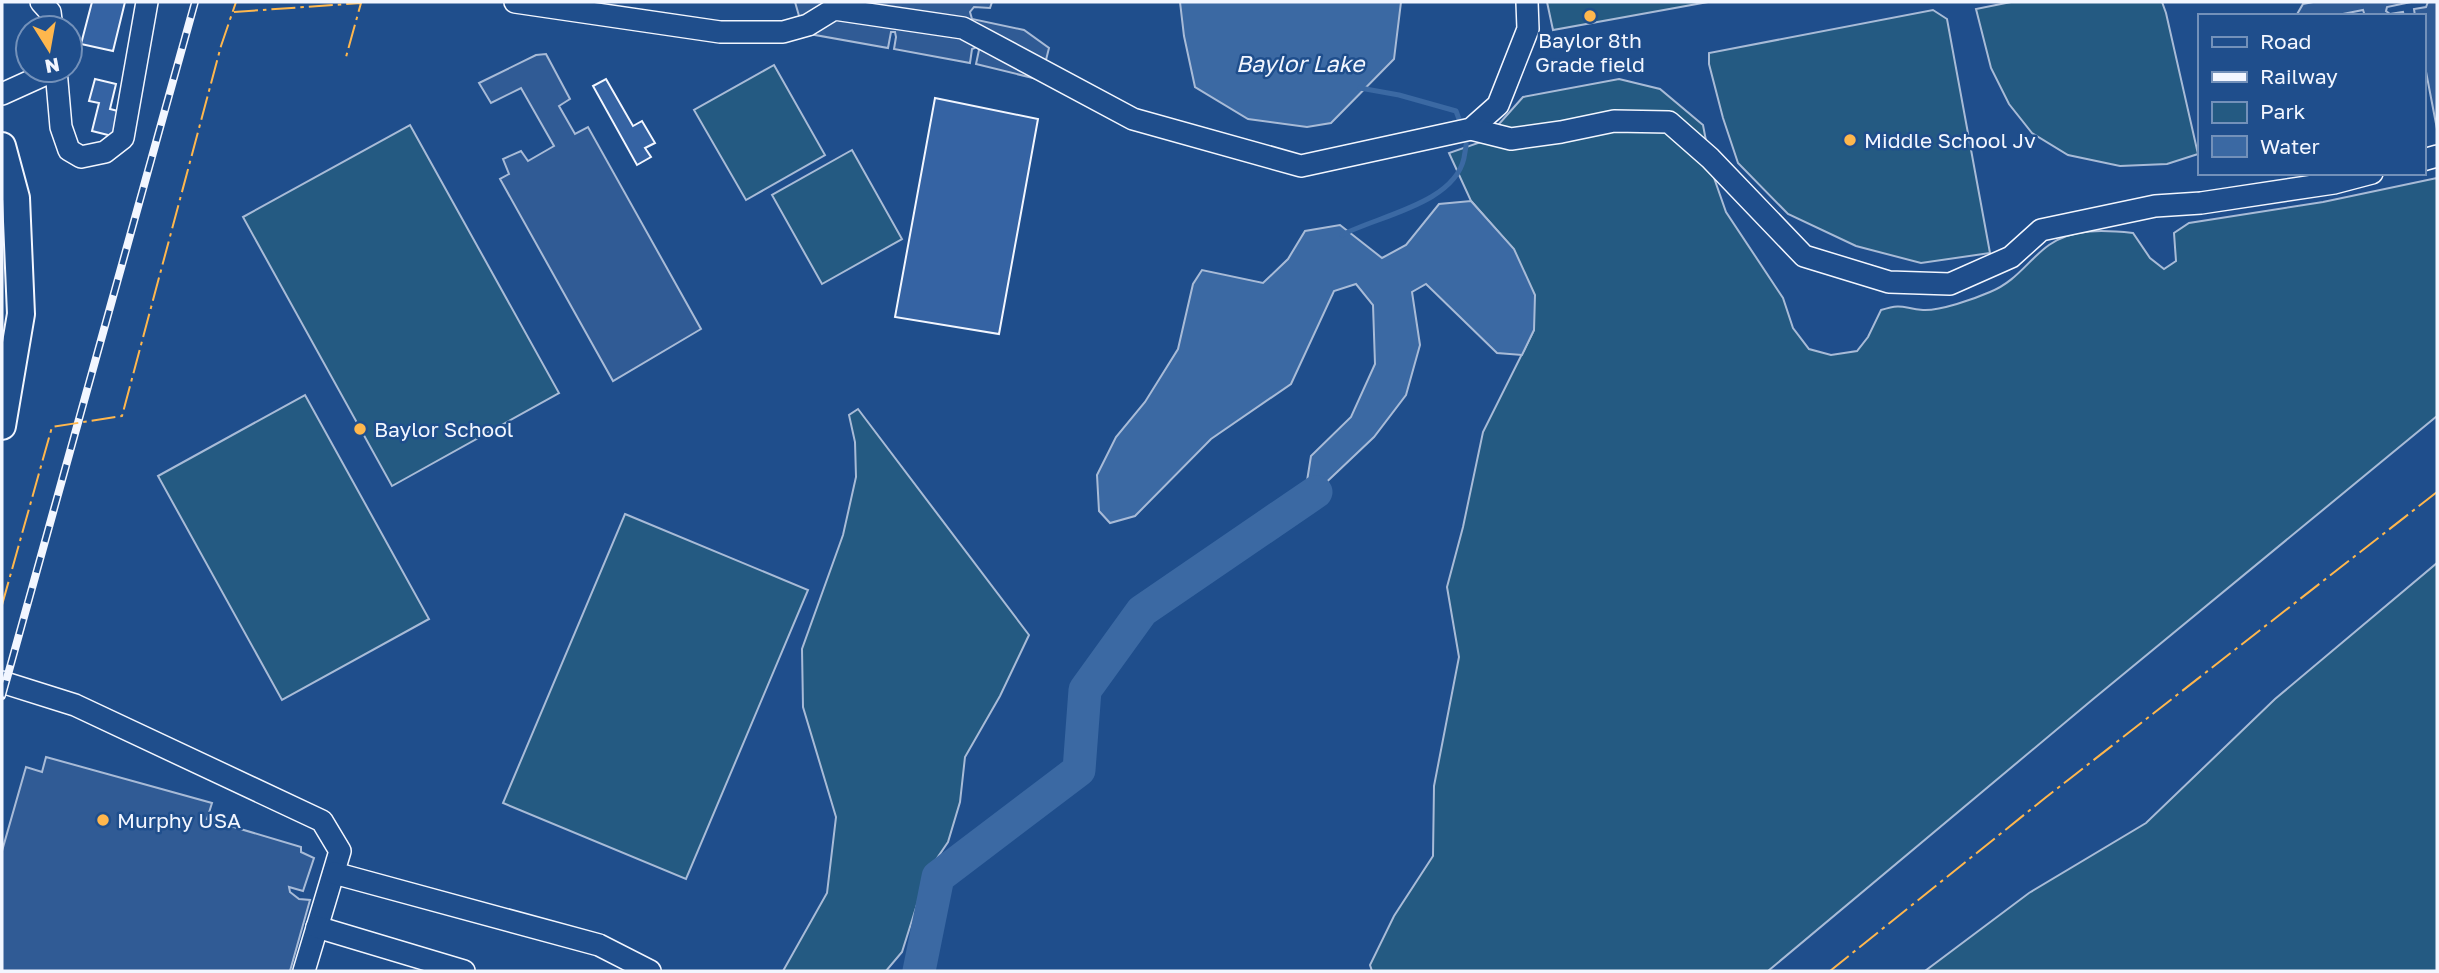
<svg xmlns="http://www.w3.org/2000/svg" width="2439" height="973" font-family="'Golos Text',sans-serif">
	<rect width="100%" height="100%" fill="#1f4e8c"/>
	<g fill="#245a82" stroke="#a8bbd7" stroke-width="2">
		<path d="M1547,2H1708L1553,30Z"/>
		<path d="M2011,2H2162L2166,13L2198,154L2167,164L2120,166L2068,155L2032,133L2009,104L1991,68L1976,9Z"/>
		<path d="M1933,10L1947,19L1990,253L1921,263L1856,246L1788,214L1738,163L1723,118L1709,64V53Z"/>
		<path d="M774,65L825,155L746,200L694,110Z"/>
		<path d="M1619,79L1660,89L1703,125L1712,172L1726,212L1783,298L1793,328L1809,349L1831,355L1857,351L1868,337L1881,310C1903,303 1902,308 1923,310C1940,311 1974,299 1990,292C2017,281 2028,260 2049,245C2073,228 2105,230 2133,233L2150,258L2164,269L2176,261L2174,233L2189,223L2323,202L2437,178V416L2092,700L1768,971H1372L1370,965L1394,916L1433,856L1434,786L1459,657L1447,587L1463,527L1483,432L1534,330L1514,250L1471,201L1449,153L1484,141L1523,97Z"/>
		<path d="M410,125L559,393L392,486L243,217Z"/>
		<path d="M852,150L902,239L822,284L772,195Z"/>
		<path d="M305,395L429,619L282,700L158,476Z"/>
		<path d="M858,409L1029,635L1000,696L965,757L960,802L948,842L927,873L902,952L886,971H783L827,893L836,817L803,707L802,649L843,535L856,477L855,442L849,415Z"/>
		<path d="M625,514L808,590L686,879L503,803Z"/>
		<path d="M2437,563V971H1925L2029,893L2146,823L2275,699Z"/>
	</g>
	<g fill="#305b95" stroke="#a8bbd7" stroke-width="2">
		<path d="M795,2H992L990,8L974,7L970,12L972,19L1024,30L1049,48L1041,80L976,64L979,50L977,47L972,49L970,63L894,49L896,37L895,32H891L888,48L804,33Z"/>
		<path d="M2313,2H2411L2387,7L2386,11L2390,14L2403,12L2404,16H2365L2363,10L2333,16H2296L2303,4Z"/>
		<path d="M2428,2H2437V129L2423,56V16H2415L2414,9L2426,7Z"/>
		<path d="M546,54L570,99L559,106L575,134L588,127L701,329L613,381L500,179L509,174L503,159L521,151L528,161L554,146L521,88L491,103L479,83L536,55Z"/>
		<path d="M46,757L212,803L207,819L301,847V852L314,858L303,891L289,887L290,892L299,899L310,900L290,971H2V851L26,767L42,772Z"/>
	</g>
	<g fill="#3b69a3" stroke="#a8bbd7" stroke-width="2">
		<path d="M1180,2H1401L1394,59L1331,123L1307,127L1248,119L1195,87L1184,36Z"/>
		<path d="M1471,201L1514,249L1535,295L1534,330L1522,355L1497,353L1426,284L1412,292L1420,345L1406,395L1374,437L1316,492L1307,481L1311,456L1351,417L1375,364L1373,305L1356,284L1334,291L1291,384L1211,439L1135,516L1110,523L1099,511L1097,475L1116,437L1145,402L1178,349L1193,284L1202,270L1263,283L1288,259L1305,231L1340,225L1382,258L1406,245L1439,204Z"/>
	</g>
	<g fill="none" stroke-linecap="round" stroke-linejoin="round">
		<g stroke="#3b69a3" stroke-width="5">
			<path d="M1360,88L1399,95L1456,111L1462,127"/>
			<path d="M1342,235C1377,216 1454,204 1464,158C1465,150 1468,143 1465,136"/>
		</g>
		<path stroke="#3b69a3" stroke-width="33" d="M919,971L938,877L1079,770L1085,690L1142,611L1316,492"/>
	</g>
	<g fill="#3563a3" stroke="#f2f6ff" stroke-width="2">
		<path d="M92,2H125L113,51L81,44Z"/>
		<path d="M95,79L116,84L110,109L122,112L116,137L92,131L99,103L89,101Z"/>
		<path d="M606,79L633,126L642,121L655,143L645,148L651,157L637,165L593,86Z"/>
		<path d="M935,98L1038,119L999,334L895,317Z"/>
	</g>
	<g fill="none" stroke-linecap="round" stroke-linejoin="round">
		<defs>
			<g id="minor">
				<path d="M41,2L50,12L52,28"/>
				<path d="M515,2L720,32H783L808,25L834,9L963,28L1133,119L1301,166L1471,129L1498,105L1528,29L1527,2"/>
				<path d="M56,70L61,127L69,150L81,157L105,152L123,138L147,2"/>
				<path d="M2,94L55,70"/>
				<path d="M1471,129L1511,139L1561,132L1614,121L1669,122L1710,158L1804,256L1889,282L1950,284L2011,257L2041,230L2155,206L2201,203L2334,183L2372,173"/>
				<path d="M2423,160L2437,156"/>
				<path d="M2,682L75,705L322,821L340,851L304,971"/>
				<path d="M334,873L599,945L650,971"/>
				<path d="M317,927L464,971"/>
			</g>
			<path id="major" d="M2,146L16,198L21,314L2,426"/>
		</defs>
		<use href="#minor" stroke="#f2f6ff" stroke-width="24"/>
		<use href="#major" stroke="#f2f6ff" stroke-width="30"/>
		<use href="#minor" stroke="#1f4e8c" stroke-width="21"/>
		<use href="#major" stroke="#1f4e8c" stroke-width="26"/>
		<defs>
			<path id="rail" d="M2,696L195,2"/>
		</defs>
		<use href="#rail" stroke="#f2f6ff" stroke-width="8"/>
		<use href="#rail" stroke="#1f4e8c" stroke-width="5" stroke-dasharray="16" stroke-linecap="butt"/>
		<g stroke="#ffb74d" stroke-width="2" stroke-dasharray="24 5 3.5 5" stroke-linecap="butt">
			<path d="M234,12L361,3L346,57"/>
			<path d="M2,605L52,427L122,416L221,46L236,2"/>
			<path d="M1830,971L2045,798L2437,492"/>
		</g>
	</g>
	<g fill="#ffb74d" stroke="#1f4e8c" stroke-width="2.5">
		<circle cx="1590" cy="16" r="7"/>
		<circle cx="1850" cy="140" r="7"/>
		<circle cx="360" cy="429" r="7"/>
		<circle cx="103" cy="820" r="7"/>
	</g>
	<g text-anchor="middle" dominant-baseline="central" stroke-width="5" stroke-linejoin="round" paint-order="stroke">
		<g font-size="21" fill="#f2f6ff" stroke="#1f4e8c" text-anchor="start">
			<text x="1590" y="40" text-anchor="middle">Baylor 8th<tspan x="1590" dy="24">Grade field</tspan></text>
			<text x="1864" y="140">Middle School Jv</text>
			<text x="374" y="429">Baylor School</text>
			<text x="117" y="820">Murphy USA</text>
		</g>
		<g font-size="23" font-style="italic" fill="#f2f6ff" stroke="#1f4e8c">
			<text x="1300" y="63">Baylor Lake</text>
		</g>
	</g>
	<rect width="2439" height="973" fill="none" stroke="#f2f6ff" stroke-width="7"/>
	<rect x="2198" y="14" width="228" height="161" fill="#1f4e8c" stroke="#7391ba" stroke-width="2"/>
	<rect x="2212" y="37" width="35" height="10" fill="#1f4e8c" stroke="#7391ba" stroke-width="2"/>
	<text x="2260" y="49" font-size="21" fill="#f2f6ff">Road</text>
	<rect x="2212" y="72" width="35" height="10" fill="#f2f6ff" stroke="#7391ba" stroke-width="2"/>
	<text x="2260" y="84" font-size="21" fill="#f2f6ff">Railway</text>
	<rect x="2212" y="102" width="35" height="21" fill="#245a82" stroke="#7391ba" stroke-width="2"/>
	<text x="2260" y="119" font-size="21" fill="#f2f6ff">Park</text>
	<rect x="2212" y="136" width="35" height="21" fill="#3b69a3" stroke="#7391ba" stroke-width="2"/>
	<text x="2260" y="154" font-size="21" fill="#f2f6ff">Water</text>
	<g transform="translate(49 49) rotate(169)"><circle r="33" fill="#1f4e8c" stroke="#7391ba" stroke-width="2"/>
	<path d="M0-5L12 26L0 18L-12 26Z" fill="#ffb74d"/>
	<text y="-10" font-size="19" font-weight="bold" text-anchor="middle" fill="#f2f6ff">N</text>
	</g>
</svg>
